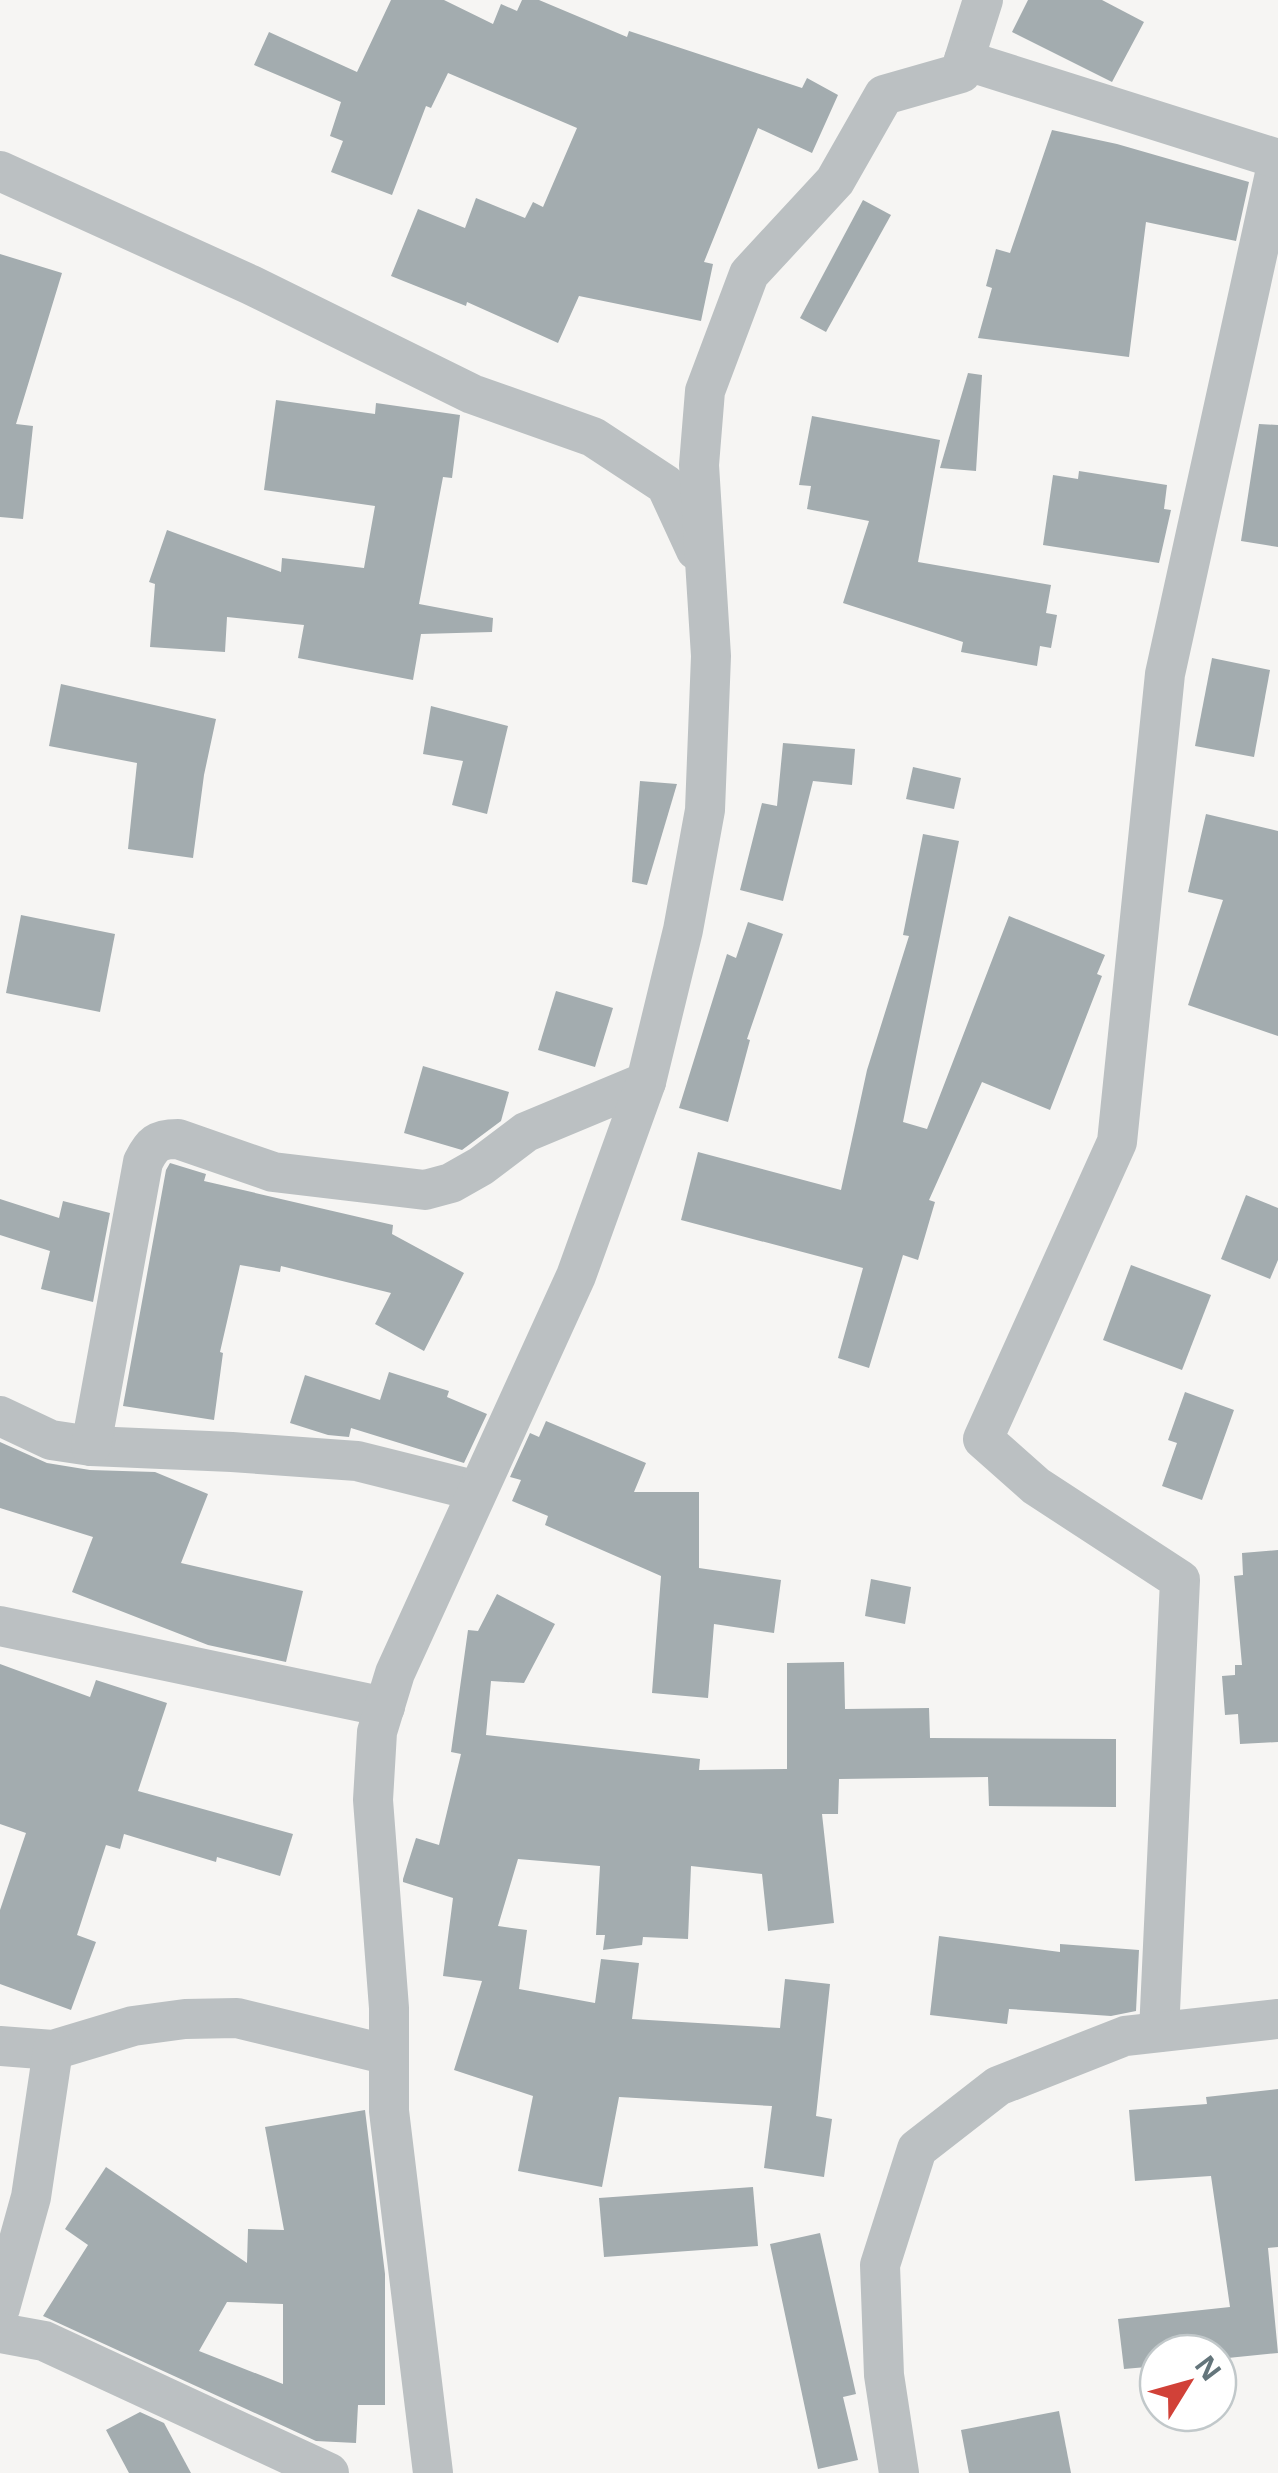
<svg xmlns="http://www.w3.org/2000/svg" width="1278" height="2473" font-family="'Open Sans',sans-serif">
	<rect width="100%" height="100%" fill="#f6f5f3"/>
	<g fill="#a3acaf" fill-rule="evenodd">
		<path d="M391,0H444L493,24L501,4L517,11L522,0H539L627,37L629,31L802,88L807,78L838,95L812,153L758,128L704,262L713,264L701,321L579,296L558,343L467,302L466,306L391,276L418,209L465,228L476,198L525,218L533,202L543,207L577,128L448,73L431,108L426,106L392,195L331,172L343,141L330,136L341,102L254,65L269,32L357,72Z"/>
		<path d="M1028,0H1102L1144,22L1112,82L1012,32Z"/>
		<path d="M1052,130L1117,144L1249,182L1236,241L1146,222L1129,357L978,338L992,288L986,286L996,249L1010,253Z"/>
		<path d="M863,200L891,215L826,332L800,318Z"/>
		<path d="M0,254L62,273L16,424L33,426L23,519L0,517Z"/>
		<path d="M968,373L982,375L976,471L940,468Z"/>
		<path d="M276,400L375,414L376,403L460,415L452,478L443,477L419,604L493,618L492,632L421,634L413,680L298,658L304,625L227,617L225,652L150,647L155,584L149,582L167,530L281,572L282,558L364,568L375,506L264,490Z"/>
		<path d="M812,416L940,440L918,562L1051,585L1046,613L1057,615L1051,648L1040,646L1037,666L961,652L963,642L843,603L869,521L807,509L811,486L799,485Z"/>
		<path d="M1259,424L1278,425V547L1241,541Z"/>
		<path d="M1079,471L1167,485L1164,509L1171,510L1159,563L1043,545L1053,475L1078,479Z"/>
		<path d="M1212,658L1270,670L1254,757L1195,746Z"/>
		<path d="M61,684L216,719L204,775L193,858L128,849L137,763L49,746Z"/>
		<path d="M431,706L508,726L487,814L452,805L463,761L423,754Z"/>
		<path d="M783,743L855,749L852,785L813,781L783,901L740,890L762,803L777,806Z"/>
		<path d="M913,767L961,778L954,809L906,799Z"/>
		<path d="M640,781L677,784L647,885L632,882Z"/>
		<path d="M1206,814L1278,831V1036L1188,1005L1223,900L1188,892Z"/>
		<path d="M923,834L959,841L903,1122L927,1129L1009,916L1105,955L1097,974L1102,976L1050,1110L982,1082L929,1200L935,1202L918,1260L903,1255L869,1368L838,1358L863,1268L681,1220L698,1152L841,1190L867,1070L909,936L903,935Z"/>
		<path d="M21,915L115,934L100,1012L6,993Z"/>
		<path d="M748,922L783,934L747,1039L750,1040L728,1122L679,1108L727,954L736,958Z"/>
		<path d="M556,991L613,1008L595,1067L538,1050Z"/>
		<path d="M423,1066L509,1092L501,1121L462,1150L404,1133Z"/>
		<path d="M170,1163L206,1174L204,1181L393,1225L392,1234L464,1273L424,1351L375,1324L391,1293L281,1266L280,1272L240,1265L220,1352L223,1353L214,1420L123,1406L166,1170Z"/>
		<path d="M1246,1195L1278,1208V1260L1270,1279L1221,1259Z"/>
		<path d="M0,1199L59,1218L63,1201L110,1213L93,1302L41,1289L50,1251L0,1235Z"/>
		<path d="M1131,1265L1211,1295L1182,1370L1103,1340Z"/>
		<path d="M389,1372L449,1391L447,1397L487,1414L464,1463L351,1428L349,1437L328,1435L290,1423L305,1375L380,1400Z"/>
		<path d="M1185,1392L1234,1410L1202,1500L1162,1486L1177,1443L1168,1440Z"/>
		<path d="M546,1421L646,1463L634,1492H699V1568L781,1580L774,1633L714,1624L708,1698L652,1693L661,1576L545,1525L548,1516L512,1501L521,1480L510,1477L530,1433L539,1437Z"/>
		<path d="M0,1442L47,1463L90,1470L155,1472L208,1494L181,1563L303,1591L286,1662L208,1645L72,1592L93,1537L0,1508Z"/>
		<path d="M1278,1550V1742L1240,1744L1238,1714L1225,1715L1222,1676L1235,1675V1665H1242L1234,1576L1243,1575L1242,1553Z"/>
		<path d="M871,1579L911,1587L905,1624L865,1616Z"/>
		<path d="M497,1594L555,1624L524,1683L491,1681L486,1735L700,1759L699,1770L787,1769V1663L844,1662L845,1709L929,1708L930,1738L1116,1739V1807L989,1806L988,1777L839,1779L838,1814H822L834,1923L768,1931L762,1874L691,1866L688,1939L643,1937L642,1945L603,1950L605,1935H596L600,1866L518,1859L498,1926L527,1930L519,1989L595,2003L601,1959L639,1963L632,2019L780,2028L785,1979L830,1984L816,2116L832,2119L824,2177L764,2168L772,2106L619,2097L602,2187L518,2171L533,2096L454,2070L482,1981L443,1976L453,1898L403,1882V1879L416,1838L439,1845L461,1754L451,1752L468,1630L478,1631Z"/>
		<path d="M0,1664L90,1697L96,1680L167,1703L138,1791L293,1834L280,1876L217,1857L216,1862L124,1834L120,1849L106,1845L77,1935L96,1942L71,2010L0,1984V1910L26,1833L0,1824Z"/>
		<path d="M939,1936L1060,1952V1944L1139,1950L1136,2011L1111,2016L1009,2009L1007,2024L930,2015Z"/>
		<path d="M1278,2089V2247L1268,2248L1278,2353L1218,2359V2353H1158V2366L1124,2369L1118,2319L1230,2307L1211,2176L1135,2181L1129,2110L1207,2104L1206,2097Z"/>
		<path d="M365,2110L385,2274V2405H358L356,2443L316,2441L43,2316L88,2245L65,2229L106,2167L247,2263L248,2229L284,2230L265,2127ZM227,2302L283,2304V2384L199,2351Z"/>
		<path d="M753,2187L758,2246L604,2257L599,2198Z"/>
		<path d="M820,2233L856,2394L843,2397L858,2460L818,2469L770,2244Z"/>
		<path d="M1059,2411L1071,2473H969L961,2430Z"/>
		<path d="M140,2412L164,2423L191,2473H129L106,2430Z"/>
	</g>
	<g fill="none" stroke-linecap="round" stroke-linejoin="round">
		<g stroke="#bbc0c2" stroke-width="40">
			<path d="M964,60L983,0"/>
			<path d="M0,171L251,285L472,394L593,437L666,485L696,550"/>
			<path d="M0,1416L51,1440L91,1446L232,1452L357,1461L477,1491"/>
			<path d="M91,1446L143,1162C152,1144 157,1139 178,1139L273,1172L425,1190L451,1183L481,1166L526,1132L646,1082"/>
			<path d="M0,1626L385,1707"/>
			<path d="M1159,2032L1180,1580L1036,1486L983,1439L1117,1142L1165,674L1278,160"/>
			<path d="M0,2046L53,2050L133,2026L185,2019L237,2018L389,2055"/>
			<path d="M0,2308L31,2197L53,2050"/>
			<path d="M0,2333L44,2341L329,2473"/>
			<path d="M433,2473L389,2111V2008L373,1800L377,1732L395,1673L576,1276L646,1082L683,930L705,810L711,656L699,465L705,391L749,274L835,181L884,95L961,73L964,60L1278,159"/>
			<path d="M899,2473L884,2375L880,2265L917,2149L998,2086L1125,2036L1278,2019"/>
		</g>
	</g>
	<g transform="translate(1188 2383) rotate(53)"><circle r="48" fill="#ffffff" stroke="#c1c8ca" stroke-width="2.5"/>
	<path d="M0-8L18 38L0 25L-18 38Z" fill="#d14138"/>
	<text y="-15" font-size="28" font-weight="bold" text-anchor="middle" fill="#64757b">N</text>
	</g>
</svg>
